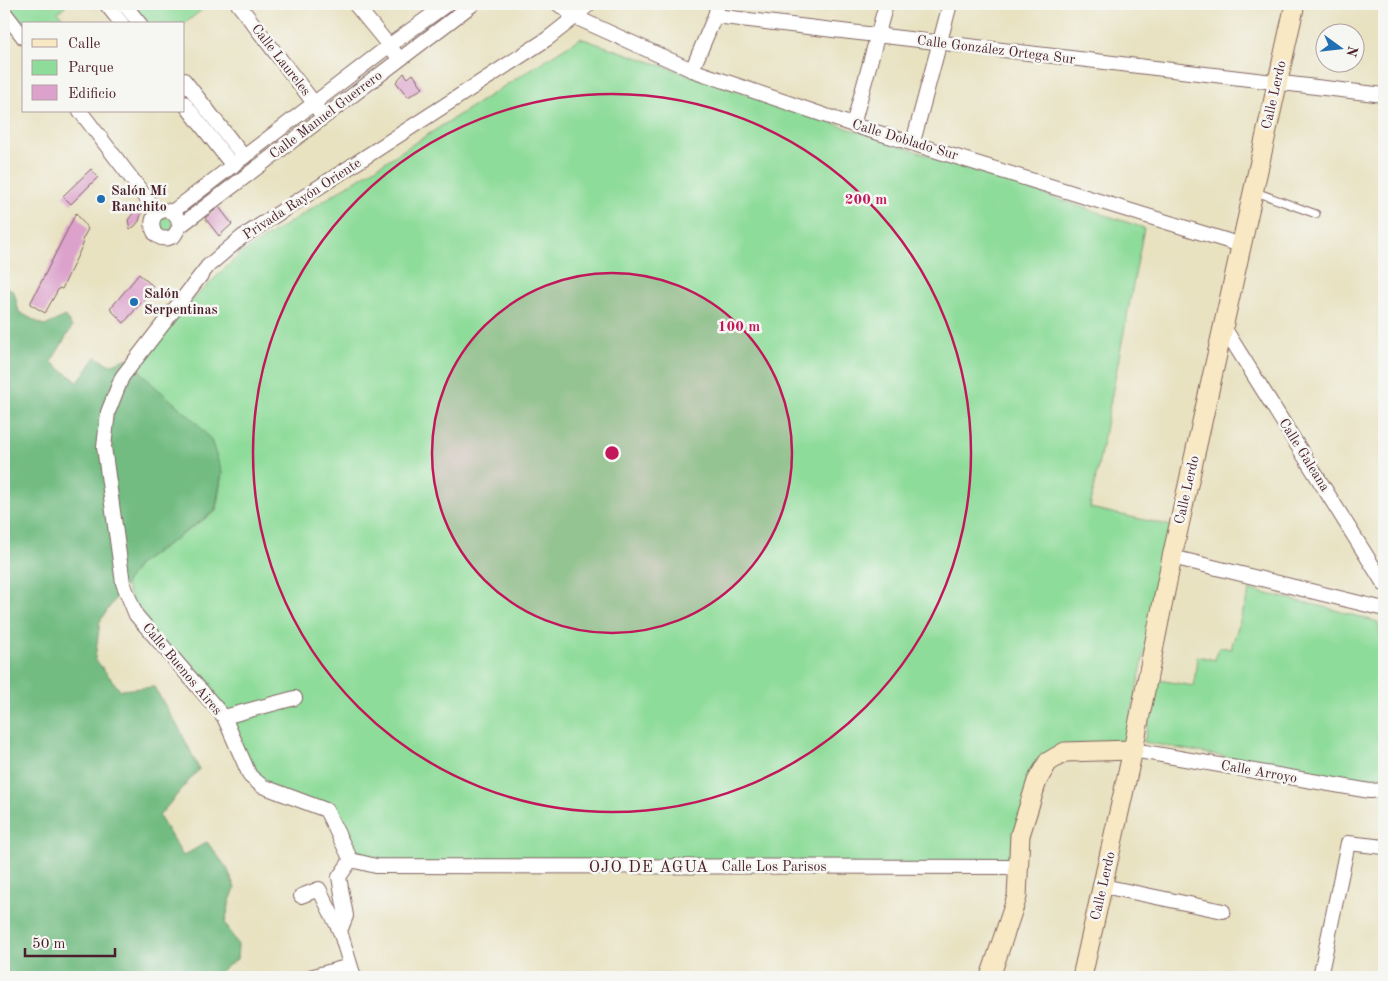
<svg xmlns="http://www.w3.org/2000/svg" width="1388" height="981" font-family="'Old Standard TT',serif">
	<rect width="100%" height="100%" fill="#f6f6f2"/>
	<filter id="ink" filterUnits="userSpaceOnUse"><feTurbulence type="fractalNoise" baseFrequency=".02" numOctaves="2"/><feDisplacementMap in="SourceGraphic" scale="10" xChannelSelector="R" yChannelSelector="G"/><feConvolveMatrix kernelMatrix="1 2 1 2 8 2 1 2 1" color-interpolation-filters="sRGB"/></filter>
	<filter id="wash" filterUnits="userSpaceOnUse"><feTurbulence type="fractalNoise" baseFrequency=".0096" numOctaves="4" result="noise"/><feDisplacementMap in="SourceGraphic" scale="20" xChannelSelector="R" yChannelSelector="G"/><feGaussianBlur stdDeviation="1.12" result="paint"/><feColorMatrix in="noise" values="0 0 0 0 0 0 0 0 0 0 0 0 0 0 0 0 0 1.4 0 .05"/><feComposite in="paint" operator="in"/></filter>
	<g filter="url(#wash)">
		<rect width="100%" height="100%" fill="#e8e2c1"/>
		<g fill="#8edc9a" stroke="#6c7e62">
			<path d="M8,4H67L58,12L67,24H24Z"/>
			<path d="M129,4H209L184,24H144Z"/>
			<path d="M580,38L1144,228L1090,508L1172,526L1124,747L1049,758L1020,866L378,864L356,859L322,809L262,785L227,720L138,616L125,584L139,564L216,511L222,473L151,383L136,366L176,316L240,254Z"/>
			<path d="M170,217L173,225L170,231L162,233L156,221L157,218Z"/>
			<path d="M1250,590L1324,607L1378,622L1384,654V783L1374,782L1275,766L1144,742L1158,680L1194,686L1197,656L1215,660L1217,651L1221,647L1232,649V645Z"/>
		</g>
		<path fill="#72bc82" stroke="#5e6e56" d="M4,285L14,292L19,312L45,326L65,316L72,327L51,362L78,382L96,357L110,365L128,358L151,383L195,421L211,440L222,473L215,511L139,564L100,621L95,659L120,690L154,687L180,730L199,769L159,816L183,856L207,842L227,868L235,888L230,901L225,923L238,945L237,959L213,977H4Z"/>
		<g id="blocks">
			<g fill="#dca2cc">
				<path d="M404,73L408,78L413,74L423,88L408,97L396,82Z"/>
				<path d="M91,169L98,177L71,204L63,196Z"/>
				<path d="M140,204L143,208L139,221L135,226L130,229L128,220Z"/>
				<path d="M219,207L232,224L219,236L205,218Z"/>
				<path d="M76,213L88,229L82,240L84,242L62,289L59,288L45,313L30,304Z"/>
				<path d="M139,274L154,287L124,323L110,309Z"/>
			</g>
		</g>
	</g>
	<g filter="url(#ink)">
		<use href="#blocks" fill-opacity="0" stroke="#816360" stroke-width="1"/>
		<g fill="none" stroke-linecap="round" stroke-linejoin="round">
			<defs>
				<path id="lane" d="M1253,191L1316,214"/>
				<g id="street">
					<path d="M106,4L122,24"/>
					<path d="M124,4L140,24"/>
					<path d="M238,4L314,103L319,111"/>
					<path d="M355,4L395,53"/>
					<path d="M558,4L575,17L692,70L853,125L1241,245"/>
					<path d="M4,12L24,38"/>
					<path d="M715,16L1384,95"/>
					<path d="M692,70L715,16L718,4"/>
					<path d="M184,80L244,157"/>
					<path d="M184,103L233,166"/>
					<path d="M80,111L158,213"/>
					<path d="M853,125L886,4"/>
					<path d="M913,142L950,4"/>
					<path d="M172,212L390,45L447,4"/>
					<path d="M180,226C178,219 177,213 169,211C145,205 147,249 174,236L180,226L473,4"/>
					<path d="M1223,326L1384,584"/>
					<path d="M1172,557L1384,609"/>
					<path d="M224,717L295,698"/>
					<path d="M1133,750L1370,791L1384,790"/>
					<path d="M351,860L326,810L262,786L250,776L224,717L136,615L123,583L104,447L108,412L122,377L208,266L242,237L547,39L575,17L589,4"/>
					<path d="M351,860L376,866L1018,867"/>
					<path d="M351,860L339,877L346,916L340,931L354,977"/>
					<path d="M1103,886L1223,911"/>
					<path d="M301,896L319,889L340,931"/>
					<path d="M310,977L350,966"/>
					<path d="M1320,977L1348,843L1384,847"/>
				</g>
				<g id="secondary">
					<path d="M990,977L1017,897L1020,835L1037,781L1048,762L1065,752L1133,750"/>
					<path d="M1082,977L1133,750L1172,557L1295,4"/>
				</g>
			</defs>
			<use href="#lane" stroke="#816360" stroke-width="9"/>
			<use href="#street" stroke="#816360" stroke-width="16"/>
			<use href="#secondary" stroke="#816360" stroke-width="21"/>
			<use href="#lane" stroke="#fff" stroke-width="7"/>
			<use href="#street" stroke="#fff" stroke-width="14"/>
			<use href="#secondary" stroke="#f8e8c3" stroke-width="19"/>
		</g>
	</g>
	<circle cx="612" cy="453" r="180" fill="#c2185b" fill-opacity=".12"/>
	<g fill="none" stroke="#c2185b" stroke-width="2.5">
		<circle cx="612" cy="453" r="180"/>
		<circle cx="612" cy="453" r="359"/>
	</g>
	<g fill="#1f6fb2" stroke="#f6f6f2" stroke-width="2">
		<circle cx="101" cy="199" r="5"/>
		<circle cx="134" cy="302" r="5"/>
	</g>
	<g text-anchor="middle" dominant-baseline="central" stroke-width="5" stroke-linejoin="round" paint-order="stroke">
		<g font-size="14" fill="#4a1f2b" stroke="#f6f6f2">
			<text transform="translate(996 50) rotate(7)">Calle González Ortega Sur</text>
			<text transform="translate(281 60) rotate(52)">Calle Laureles</text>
			<text transform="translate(1274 95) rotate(-77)">Calle Lerdo</text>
			<text transform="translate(326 115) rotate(-37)">Calle Manuel Guerrero</text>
			<text transform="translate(905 140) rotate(17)">Calle Doblado Sur</text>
			<text transform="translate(302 199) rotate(-33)">Privada Rayón Oriente</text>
			<text transform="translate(1304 455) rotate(58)">Calle Galeana</text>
			<text transform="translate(1187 490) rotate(-77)">Calle Lerdo</text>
			<text transform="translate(182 669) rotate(50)">Calle Buenos Aires</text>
			<text transform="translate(1259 772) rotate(10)">Calle Arroyo</text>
			<text x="774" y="867">Calle Los Parisos</text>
			<text transform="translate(1103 886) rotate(-77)">Calle Lerdo</text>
		</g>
		<g font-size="14" font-weight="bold" fill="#4a1f2b" stroke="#f6f6f2" text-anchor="start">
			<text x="111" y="191">Salón Mí<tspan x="111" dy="16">Ranchito</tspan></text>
			<text x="144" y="294">Salón<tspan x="144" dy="16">Serpentinas</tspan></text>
		</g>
		<g font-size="16" letter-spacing="1" fill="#4a1f2b" stroke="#f6f6f2">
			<text x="649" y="868">OJO DE AGUA</text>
		</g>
	</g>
	<circle cx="612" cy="453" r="8" fill="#c2185b" stroke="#f6f6f2" stroke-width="2.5"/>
	<g font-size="15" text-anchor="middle" font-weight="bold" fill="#c2185b" stroke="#f6f6f2" stroke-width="5" stroke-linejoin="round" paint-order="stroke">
		<text x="866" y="204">200 m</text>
		<text x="739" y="331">100 m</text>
	</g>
	<rect width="1388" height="981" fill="none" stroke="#f6f6f2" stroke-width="20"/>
	<rect x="22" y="22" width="162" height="90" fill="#f6f6f2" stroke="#b1a0a2"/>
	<rect x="32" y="39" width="25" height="8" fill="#f8e8c3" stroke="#b1a0a2"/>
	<text x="68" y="48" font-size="15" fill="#4a1f2b">Calle</text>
	<rect x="32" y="60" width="25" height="15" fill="#8edc9a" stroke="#b1a0a2"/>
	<text x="68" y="72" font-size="15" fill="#4a1f2b">Parque</text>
	<rect x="32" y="85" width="25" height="15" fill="#dca2cc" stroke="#b1a0a2"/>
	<text x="68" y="98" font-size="15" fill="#4a1f2b">Edificio</text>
	<g transform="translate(1340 48) rotate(105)"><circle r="24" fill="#f6f6f2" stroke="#b1a0a2"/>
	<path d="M0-4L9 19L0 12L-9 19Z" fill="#1f6fb2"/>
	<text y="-8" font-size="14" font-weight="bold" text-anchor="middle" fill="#4a1f2b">N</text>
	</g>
	<path d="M25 948v8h90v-8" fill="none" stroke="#4a1f2b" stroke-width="2.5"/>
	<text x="32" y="948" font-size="15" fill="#4a1f2b" stroke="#f6f6f2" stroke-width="4" paint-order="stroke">50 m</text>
</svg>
